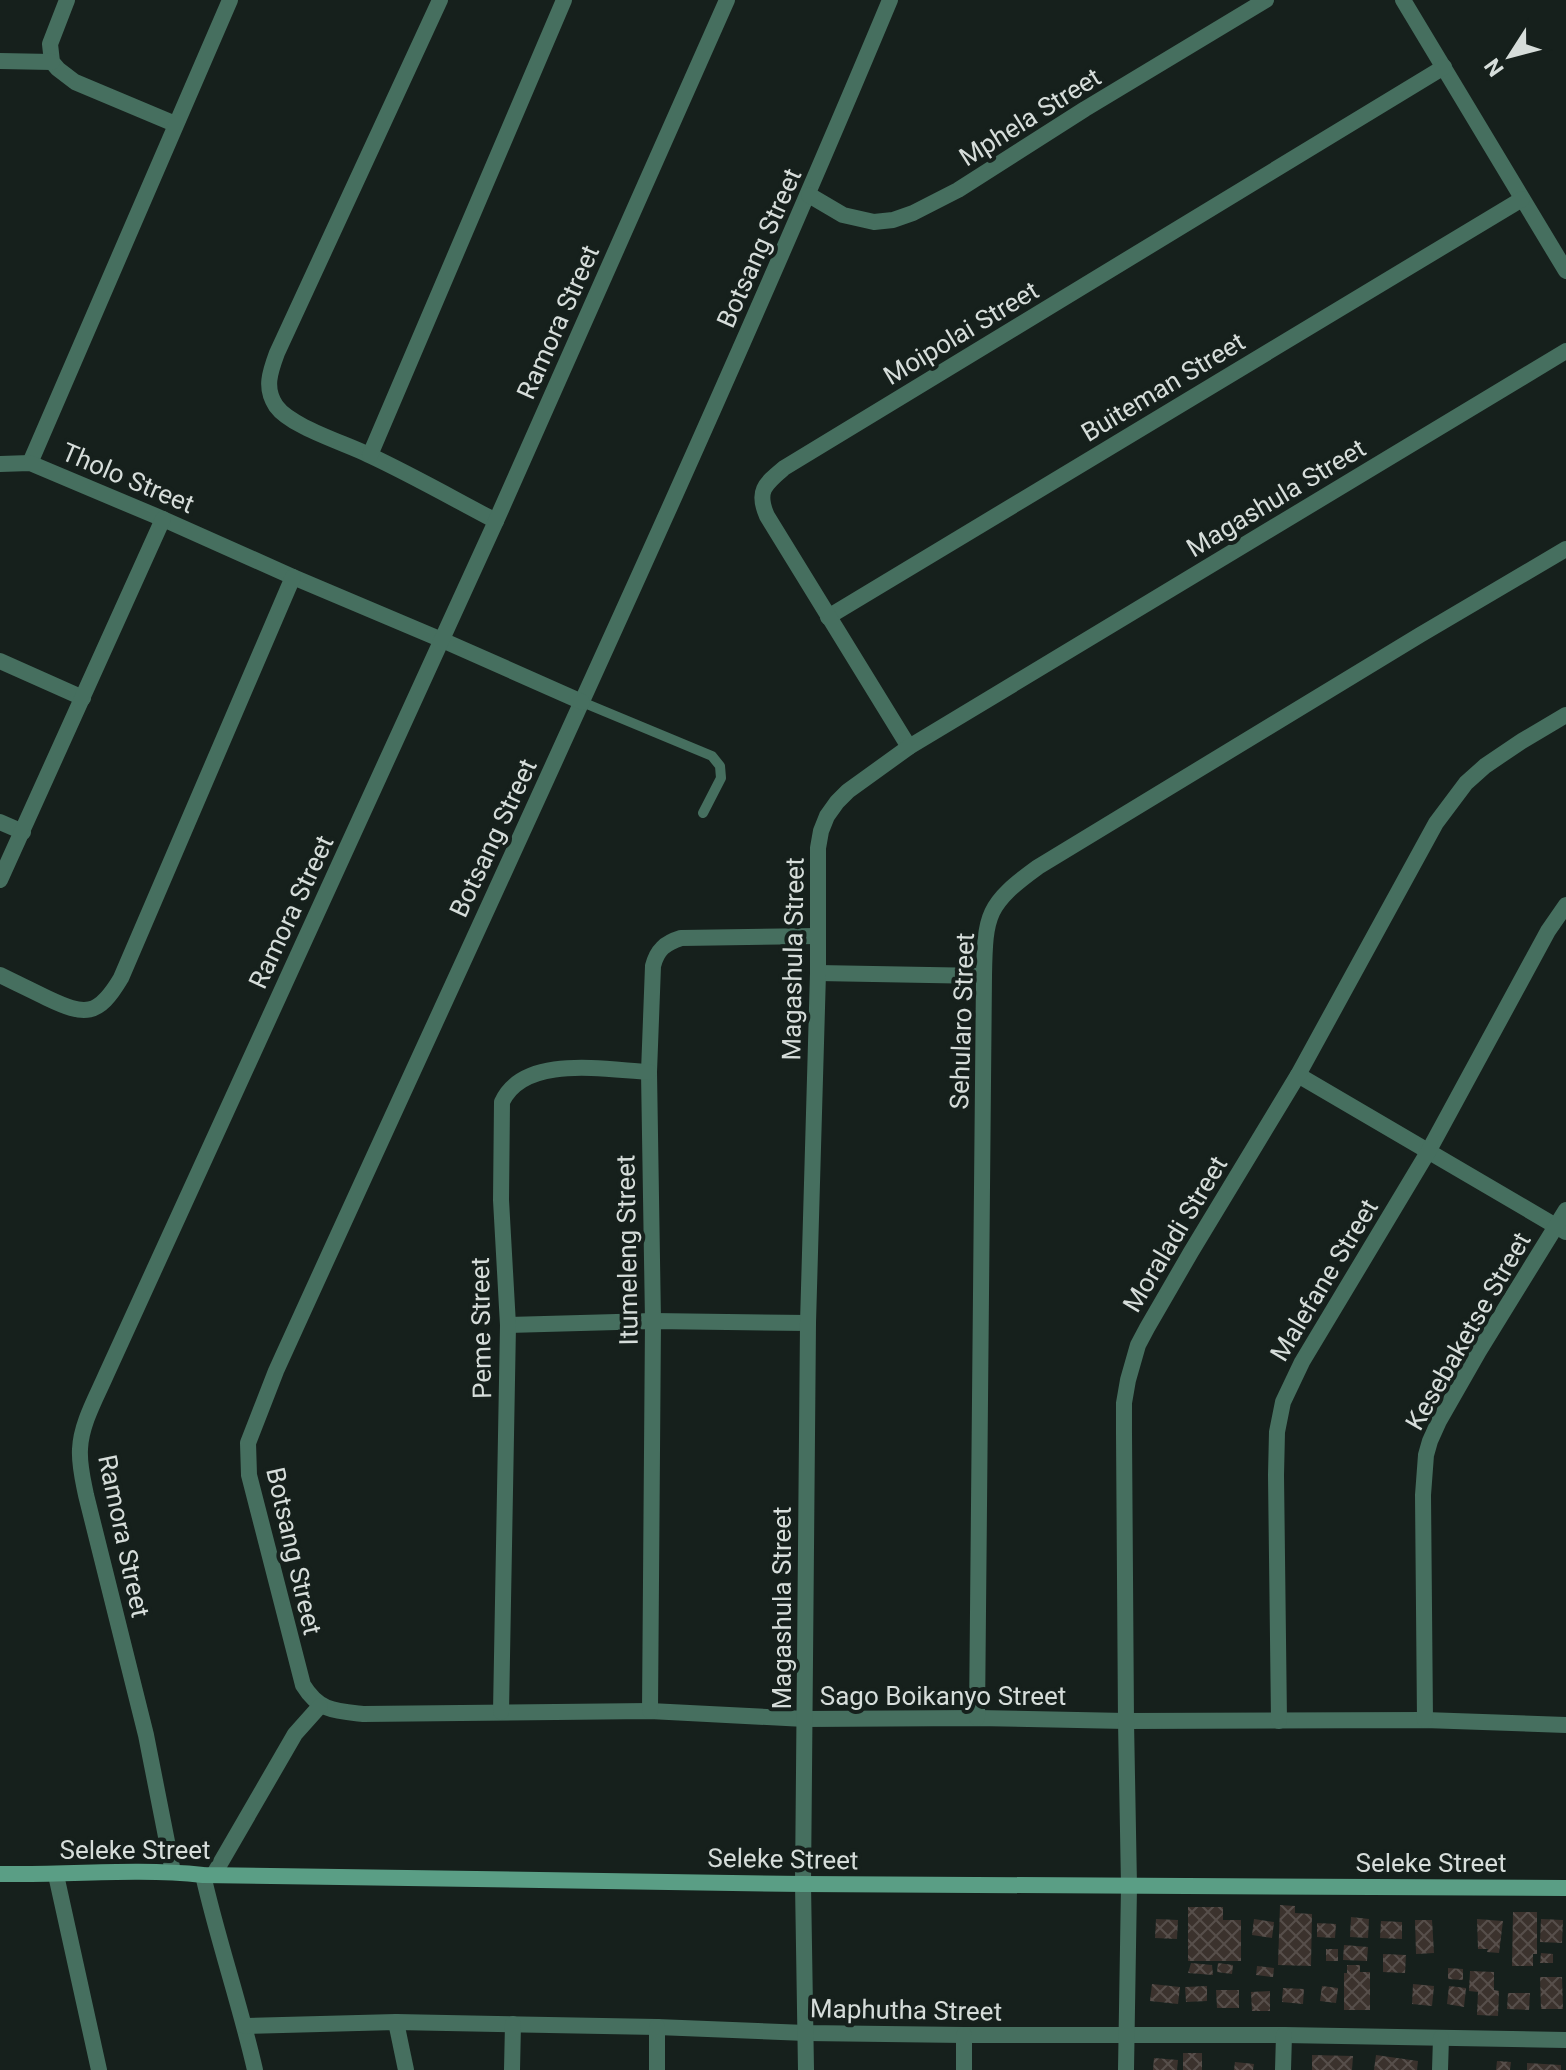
<svg xmlns="http://www.w3.org/2000/svg" width="1566" height="2070" font-family="Roboto,sans-serif">
	<defs>
		<pattern id="building-cross-hatch" width="8" height="8" patternUnits="userSpaceOnUse" patternTransform="scale(2)"><rect width="8" height="8" fill="#3b322d"/><path d="M0 0l8 8M0 8l8-8" fill="none" stroke="#574f4b"/></pattern>
	</defs>
	<rect width="100%" height="100%" fill="#16201c"/>
	<g fill="url(#building-cross-hatch)">
		<path d="M1280,1905L1295,1906V1913L1312,1914L1311,1966L1278,1965Z"/>
		<path d="M1188,1907H1223V1920H1241V1961H1188Z"/>
		<path d="M1513,1912H1537V1954H1533V1966H1512Z"/>
		<path d="M1351,1917L1369,1919L1368,1938L1350,1937Z"/>
		<path d="M1156,1919L1178,1920L1177,1939L1155,1938Z"/>
		<path d="M1254,1919L1274,1922L1272,1938L1252,1935Z"/>
		<path d="M1477,1919L1503,1921L1499,1953L1487,1952L1488,1949H1478Z"/>
		<path d="M1541,1919L1563,1920L1562,1943L1540,1942Z"/>
		<path d="M1415,1920H1432L1434,1953L1416,1954Z"/>
		<path d="M1381,1921L1402,1922V1939L1380,1938Z"/>
		<path d="M1317,1923L1336,1924L1335,1938L1317,1937Z"/>
		<path d="M1344,1945L1368,1947L1367,1961L1343,1960Z"/>
		<rect x="1326" y="1949" width="12" height="12"/>
		<path d="M1541,1953L1553,1954V1963H1540Z"/>
		<path d="M1383,1954L1406,1955L1405,1973L1383,1972Z"/>
		<path d="M1191,1963L1212,1965L1213,1975L1188,1973Z"/>
		<path d="M1218,1963L1233,1965L1232,1974L1217,1972Z"/>
		<path d="M1347,1965H1360V1972H1370V2010H1344V1973H1347Z"/>
		<path d="M1257,1966L1274,1968L1273,1977L1256,1975Z"/>
		<path d="M1448,1968L1463,1969V1980L1448,1979Z"/>
		<path d="M1470,1971L1494,1972V1990L1499,1991L1498,2016L1477,2015L1478,1992L1469,1991Z"/>
		<path d="M1540,1977H1562L1563,2009H1541Z"/>
		<path d="M1152,1984L1180,1987L1178,2004L1150,2001Z"/>
		<path d="M1413,1984L1434,1986L1432,2006L1412,2004Z"/>
		<path d="M1207,1986V2001L1186,2002L1185,1987Z"/>
		<path d="M1322,1986L1338,1988L1336,2003L1320,2001Z"/>
		<path d="M1449,1986L1466,1988L1464,2007L1447,2004Z"/>
		<path d="M1283,1988L1304,1989L1303,2004L1282,2002Z"/>
		<path d="M1216,1990H1239V2008H1217Z"/>
		<path d="M1270,1991V2011H1252L1251,1992Z"/>
		<path d="M1508,1993H1530L1529,2010L1507,2009Z"/>
		<rect x="1183" y="2053" width="19" height="17"/>
		<path d="M1312,2055L1353,2056L1352,2070H1312Z"/>
		<path d="M1376,2055L1418,2061L1417,2070H1374Z"/>
		<path d="M1154,2058L1178,2060L1177,2070H1153Z"/>
		<path d="M1497,2061L1511,2062L1510,2070H1496Z"/>
		<path d="M1235,2062L1254,2064L1253,2070H1234Z"/>
		<path d="M1527,2063L1561,2065V2070H1527Z"/>
	</g>
	<g fill="none" stroke-linecap="round" stroke-linejoin="round">
		<path stroke="#466f5f" stroke-width="10" d="M582,702L712,756L720,766L721,778L703,813"/>
		<g stroke="#466f5f" stroke-width="16">
			<path d="M67,0L50,44L52,62L58,69L75,82L175,124"/>
			<path d="M440,0L277,353C270,372 264,388 276,406C291,427 345,443 369,455C412,475 454,499 496,521"/>
			<path d="M890,0C697,462 483,915 276,1371L248,1443L249,1475L303,1685C319,1711 334,1711 363,1714L650,1711L805,1719L977,1718L1126,1721L1425,1720L1566,1725"/>
			<path d="M1403,0L1566,271"/>
			<path d="M0,61L52,62"/>
			<path d="M809,195L843,215L874,222L893,220L913,213L958,190L1085,109L1266,0"/>
			<path d="M370,455L564,0"/>
			<path d="M30,463L230,0"/>
			<path d="M0,464L30,463L163,519L293,577L442,640L582,702"/>
			<path d="M828,617L1522,199"/>
			<path d="M0,661L83,698"/>
			<path d="M909,747L767,516C756,491 765,484 784,468L1444,67"/>
			<path d="M0,822L23,832"/>
			<path d="M0,880L163,519"/>
			<path d="M818,973L984,976"/>
			<path d="M0,975C16,983 31,990 47,998C85,1016 98,1017 121,978L293,577"/>
			<path d="M1298,1075L1566,1232"/>
			<path d="M508,1325L653,1321L808,1323"/>
			<path d="M650,1711L653,1321L649,1072L653,966C657,950 665,943 681,938L817,936"/>
			<path d="M501,1712L508,1325L501,1200L502,1102C524,1054 606,1070 649,1072"/>
			<path d="M977,1718L984,976C985,914 987,904 1038,867L1420,635L1566,549"/>
			<path d="M1425,1720L1423,1495L1426,1455L1430,1441L1439,1421L1479,1351L1566,1210"/>
			<path d="M1279,1721L1276,1475L1277,1432L1283,1402L1302,1362L1428,1152L1548,931L1566,905"/>
			<path d="M173,1872L146,1735L86,1495C83,1480 79,1465 80,1449C81,1424 96,1398 106,1375L496,521L727,0"/>
			<path d="M214,1874L295,1734L320,1706"/>
			<path d="M56,1875L99,2070"/>
			<path d="M203,1875C218,1941 240,2004 255,2070"/>
			<path d="M396,2022L406,2070"/>
			<path d="M245,2026L396,2022L657,2027L806,2033L964,2035H1284L1566,2040"/>
			<path d="M512,2070L513,2024"/>
			<path d="M657,2070V2027"/>
			<path d="M806,2070L803,1884L808,1323L818,973V848L821,831L827,816L837,802L848,791L909,747L1566,351"/>
			<path d="M964,2070V2035"/>
			<path d="M1126,2070L1129,1886L1126,1721L1124,1433V1403L1128,1380L1138,1345L1147,1328L1191,1252L1298,1075L1436,823L1466,783L1485,766L1522,741L1566,715"/>
			<path d="M1283,2070L1284,2035"/>
			<path d="M1440,2070L1441,2038"/>
		</g>
		<path stroke="#5a9e85" stroke-width="16" d="M0,1874C68,1875 136,1868 203,1875L803,1884L1566,1888"/>
	</g>
	<g text-anchor="middle" dominant-baseline="central" stroke-width="8" stroke-linejoin="round" paint-order="stroke">
		<g font-size="26" fill="#d6ddda" stroke="#16201c">
			<text transform="translate(1030 117) rotate(-32)">Mphela Street</text>
			<text transform="translate(759 248) rotate(-66)">Botsang Street</text>
			<text transform="translate(558 322) rotate(-66)">Ramora Street</text>
			<text transform="translate(961 333) rotate(-31)">Moipolai Street</text>
			<text transform="translate(1163 387) rotate(-31)">Buiteman Street</text>
			<text transform="translate(128 478) rotate(23)">Tholo Street</text>
			<text transform="translate(1276 498) rotate(-31)">Magashula Street</text>
			<text transform="translate(493 838) rotate(-65)">Botsang Street</text>
			<text transform="translate(291 912) rotate(-65)">Ramora Street</text>
			<text transform="translate(793 959) rotate(-89)">Magashula Street</text>
			<text transform="translate(962 1021) rotate(-88)">Sehularo Street</text>
			<text transform="translate(1175 1234) rotate(-59)">Moraladi Street</text>
			<text transform="translate(627 1250) rotate(-91)">Itumeleng Street</text>
			<text transform="translate(1324 1280) rotate(-59)">Malefane Street</text>
			<text transform="translate(481 1328) rotate(-91)">Peme Street</text>
			<text transform="translate(1468 1331) rotate(-60)">Kesebaketse Street</text>
			<text transform="translate(124 1536) rotate(78)">Ramora Street</text>
			<text transform="translate(294 1551) rotate(77)">Botsang Street</text>
			<text transform="translate(782 1608) rotate(-90)">Magashula Street</text>
			<text x="943" y="1696">Sago Boikanyo Street</text>
			<text x="135" y="1850">Seleke Street</text>
			<text transform="translate(783 1859) rotate(1)">Seleke Street</text>
			<text x="1431" y="1863">Seleke Street</text>
			<text transform="translate(906 2010) rotate(1)">Maphutha Street</text>
		</g>
	</g>
	<g transform="translate(1510 56) rotate(234)" stroke="#16201c" stroke-width="6" paint-order="stroke">
	<path d="M0-6L14 30L0 20L-14 30Z" fill="#d6ddda"/>
	<text y="-12" font-size="22" font-weight="bold" text-anchor="middle" fill="#d6ddda">N</text>
	</g>
</svg>
